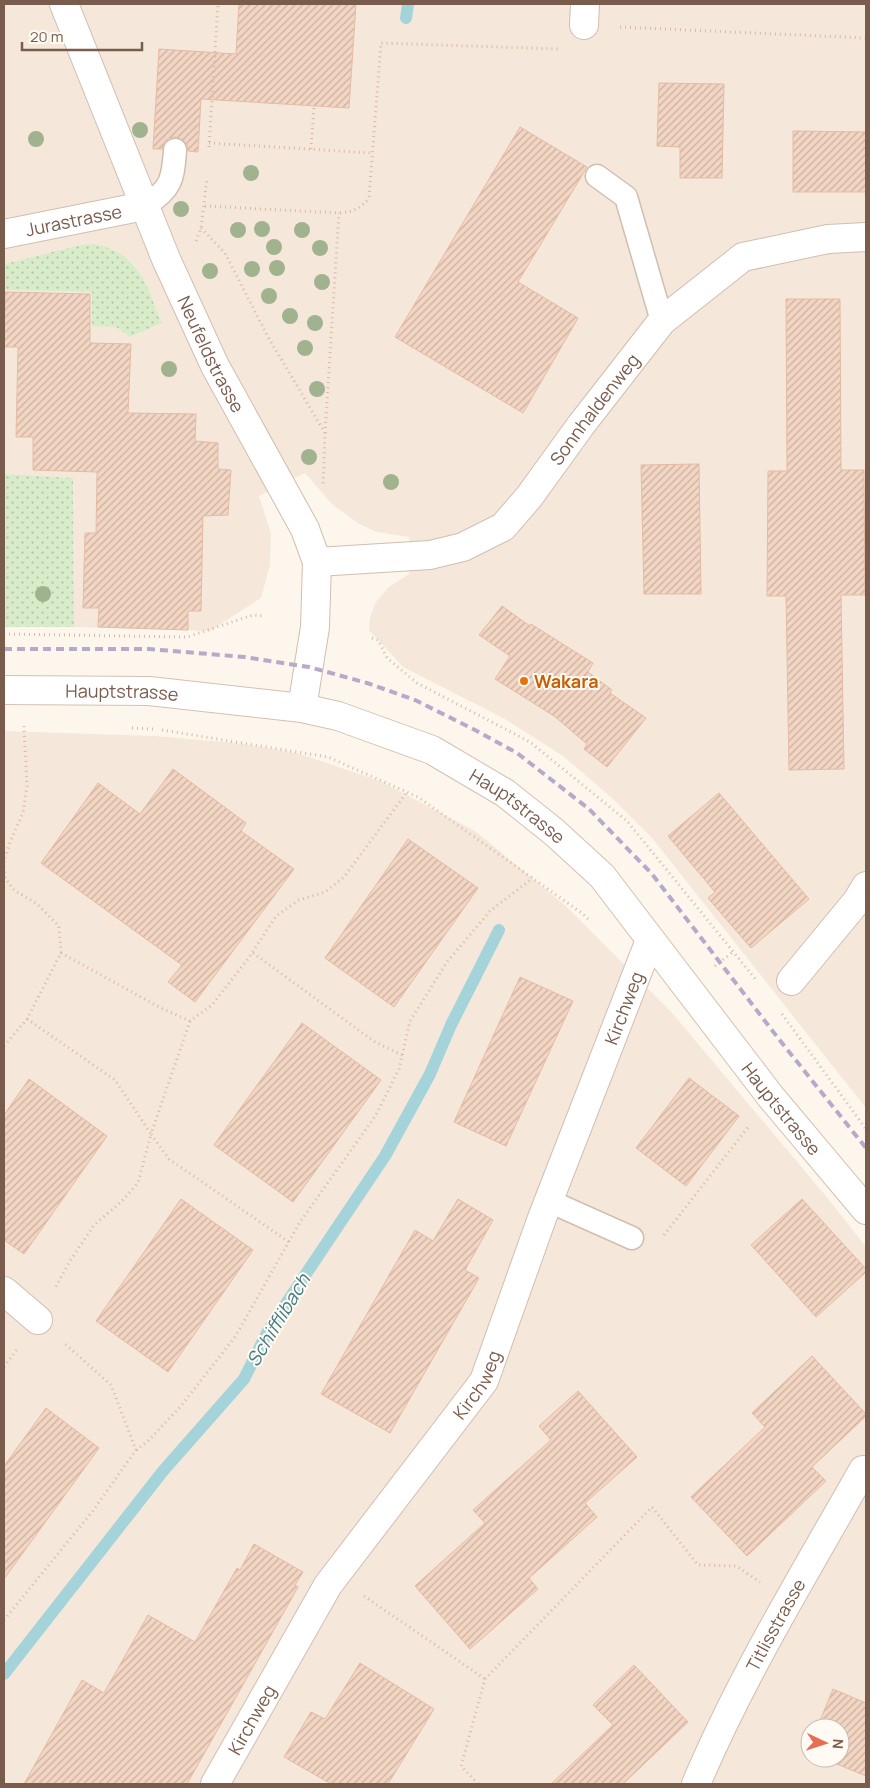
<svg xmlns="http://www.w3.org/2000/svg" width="870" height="1788" font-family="Manrope,sans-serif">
	<defs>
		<pattern id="grass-dots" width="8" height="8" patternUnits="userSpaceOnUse" patternTransform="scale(1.25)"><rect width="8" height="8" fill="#d8ecc9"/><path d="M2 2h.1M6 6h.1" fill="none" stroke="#b4c2a5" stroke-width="1.8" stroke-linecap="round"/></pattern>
		<pattern id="building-hatch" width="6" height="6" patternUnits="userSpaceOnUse" patternTransform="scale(1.25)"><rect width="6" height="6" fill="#f3d5c3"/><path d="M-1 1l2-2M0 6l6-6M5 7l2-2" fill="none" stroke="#cab0a1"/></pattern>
	</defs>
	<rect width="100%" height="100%" fill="#fdf6ec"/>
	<g fill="#f5e8da" fill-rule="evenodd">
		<path d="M4,4H866V1108L652,838L612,798L563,756L505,719L403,667L369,630L370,617L376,602L389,587L409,574V537L377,532L359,524L332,504L305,473L259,496L271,534L270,565L261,598L210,631L74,627L73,478L4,474V290L92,292L116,327L130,337L162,323L139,271L131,261L80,245L4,264Z"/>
		<path d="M4,731L155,736L236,743L297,753L380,781L475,831L566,906L673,1014L830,1201L866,1247V1784H4ZM810,1728H840V1758H810Z"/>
	</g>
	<g fill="url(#grass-dots)">
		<path d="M95,244C142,255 145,284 162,323L130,337L116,327L92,326V292L4,290V264L80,245Z"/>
		<path d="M4,474L73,478L74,627H4Z"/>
	</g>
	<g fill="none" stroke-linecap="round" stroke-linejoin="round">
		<g stroke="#a5d3da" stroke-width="12">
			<path d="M406,18L408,4"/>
			<path d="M4,1674L163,1471L244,1379L269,1329L385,1156L430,1074L451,1025L499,930"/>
		</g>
	</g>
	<g fill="url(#building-hatch)" stroke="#e6bba3">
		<path d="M239,4H356L349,108L201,99L198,152L188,151L187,145L183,140L176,137L169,138L164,142L162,149H153L159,49L236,54Z"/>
		<path d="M659,83L724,84L722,178H680V147L657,146Z"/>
		<path d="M520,127L587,167L518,282L578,318L523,413L395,337Z"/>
		<path d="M793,131L866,132V192H793Z"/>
		<path d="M5,292L90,294V343L131,344L128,413L196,414L195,441L218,443V469L231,470L228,515L203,516L201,611H188V630L98,627L99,608H83L85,533H96L97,472L33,470V437H16L18,347H4Z"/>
		<path d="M786,299H840L841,470H864L865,595H841L844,769L789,770L786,596H767L768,471H787Z"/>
		<path d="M699,464L701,594H644L641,465Z"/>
		<path d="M502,606L530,626L531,624L593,663L588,672L612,690L610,693L646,718L607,767L584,749L587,744L554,716L495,679L510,656L479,635Z"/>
		<path d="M173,769L246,823L241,831L294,869L195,1002L168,982L182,965L41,863L98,783L140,814Z"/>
		<path d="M719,793L809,899L751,948L708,898L715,892L668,836Z"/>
		<path d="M408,839L478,888L394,1007L325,958Z"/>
		<path d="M520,977L573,1001L506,1146L454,1122Z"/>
		<path d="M302,1023L381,1080L293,1202L214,1145Z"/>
		<path d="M689,1078L739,1116L686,1186L636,1148Z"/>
		<path d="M29,1079L107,1136L24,1254L4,1240V1115Z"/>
		<path d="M181,1199L253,1250L168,1372L96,1321Z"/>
		<path d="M458,1199L493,1220L465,1270L479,1278L390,1433L321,1394L415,1230L433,1241Z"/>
		<path d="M802,1199L866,1269V1272L816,1317L751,1245Z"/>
		<path d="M812,1356L866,1414V1416L812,1467L826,1481L747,1556L691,1497L765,1427L752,1413Z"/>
		<path d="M578,1391L637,1457L585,1503L597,1517L529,1578L538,1589L470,1649L415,1586L485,1523L473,1510L551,1440L539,1426Z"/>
		<path d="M46,1408L99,1448L4,1579V1466Z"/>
		<path d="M254,1544L303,1572L295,1585L298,1587L187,1784H24L82,1680L104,1693L148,1615L195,1642L237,1568L240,1570Z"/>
		<path d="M360,1663L434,1709L388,1784H331L284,1757L311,1712L325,1719Z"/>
		<path d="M634,1665L688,1722L623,1784H551L613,1725L593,1705Z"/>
		<path d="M833,1689L866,1703V1776L822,1758H840V1728H817Z"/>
	</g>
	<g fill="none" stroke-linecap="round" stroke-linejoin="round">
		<defs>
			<g id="service">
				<path d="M597,176L626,197L662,321"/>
				<path d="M144,206C171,190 173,180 175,150"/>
				<path d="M549,1201L632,1238"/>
			</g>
			<g id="minor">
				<path id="s1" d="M64,4L166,259L215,366L305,529L317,562L315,627L302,708"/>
				<path d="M584,25L585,4"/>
				<path id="s2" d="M4,234L144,206"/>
				<path id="s3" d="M317,562L430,555L463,547L503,527L529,497L581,425L662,321L743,257L828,239L866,237"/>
				<path d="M791,981L857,901L866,886"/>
				<path d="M4,1291L38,1320"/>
				<path id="s4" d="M215,1784L328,1585L484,1381L542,1218L650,940"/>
				<path id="s5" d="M696,1784C742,1675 805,1573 863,1470"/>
			</g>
			<g id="secondary">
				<path id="s6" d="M4,690L149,691L302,708L338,716L432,750L505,793L554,832L602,876L771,1097L866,1210"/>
			</g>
		</defs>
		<use href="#service" stroke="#d1beb0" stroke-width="25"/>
		<use href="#minor" stroke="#d1beb0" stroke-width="30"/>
		<use href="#secondary" stroke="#d6c0b0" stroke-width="30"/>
		<g stroke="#d9b8a5" stroke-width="3" stroke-dasharray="1 4" stroke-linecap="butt">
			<path d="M620,27L866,38"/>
			<path d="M209,143L372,153"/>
			<path d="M209,147L218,4"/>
			<path d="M311,149L314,106"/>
			<path d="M205,206L339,213C353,212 360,209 369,198L381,43L559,49"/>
			<path d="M201,228L225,253L268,337L325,433L323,487"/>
			<path d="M196,241L201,228L207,178"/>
			<path d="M325,433L339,213"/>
			<path d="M4,634L187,637L253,615L264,616"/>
			<path d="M372,638L378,640L387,658L417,683L530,742L627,821L757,981"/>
			<path d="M132,728L153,729"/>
			<path d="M162,730L328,757L418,797L583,914L590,921"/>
			<path d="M61,953L161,1008L190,1021L212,1005L248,959L276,916L299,900L325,892L344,877L407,792"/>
			<path d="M253,953L375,1042L402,1055"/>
			<path d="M715,966L734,951"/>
			<path d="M782,1014L866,1129"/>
			<path d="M27,1019L115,1080L151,1134L138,1183L121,1202L94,1225L70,1261L54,1290"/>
			<path d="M190,1021L151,1134L169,1159L289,1242"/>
			<path d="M4,1046L27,1019L61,953L59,926L37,904L14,890L5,878L4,861L10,842L23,813L27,786L24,726"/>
			<path d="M664,1235L749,1126"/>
			<path d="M4,1367L18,1348"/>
			<path d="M136,1450L148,1441L181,1406L235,1337L300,1222L376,1115L399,1069L410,1021L447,962L490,911L533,878"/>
			<path d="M364,1596L485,1679"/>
			<path d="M4,1620L92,1512L136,1450L111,1385L63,1342"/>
			<path d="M478,1784L461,1766L485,1679L652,1507L698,1565L736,1566L760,1582"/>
		</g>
		<use href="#service" stroke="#fff" stroke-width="22"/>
		<use href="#minor" stroke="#fff" stroke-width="28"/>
		<use href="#secondary" stroke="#fff" stroke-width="28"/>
		<path stroke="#b9a8c9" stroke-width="4" stroke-dasharray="8 5" stroke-linecap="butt" d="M4,649H149L244,657L309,667L367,683L415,700L475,730L517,753L589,809L652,874L778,1038L866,1148"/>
	</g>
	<g fill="#a0b28e">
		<circle cx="140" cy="130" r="8"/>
		<circle cx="36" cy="139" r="8"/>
		<circle cx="251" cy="173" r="8"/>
		<circle cx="181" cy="209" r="8"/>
		<circle cx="262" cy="229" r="8"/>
		<circle cx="238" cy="230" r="8"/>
		<circle cx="302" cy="230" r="8"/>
		<circle cx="274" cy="247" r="8"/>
		<circle cx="320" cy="248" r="8"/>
		<circle cx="277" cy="268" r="8"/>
		<circle cx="252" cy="269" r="8"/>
		<circle cx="210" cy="271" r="8"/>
		<circle cx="322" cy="282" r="8"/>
		<circle cx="269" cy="296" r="8"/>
		<circle cx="290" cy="316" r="8"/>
		<circle cx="315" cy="323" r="8"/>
		<circle cx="305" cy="348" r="8"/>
		<circle cx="169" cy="369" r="8"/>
		<circle cx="317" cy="389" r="8"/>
		<circle cx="309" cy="457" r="8"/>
		<circle cx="391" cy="482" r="8"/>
		<circle cx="43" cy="594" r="8"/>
	</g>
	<circle fill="#e8710a" stroke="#fffaf3" stroke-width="2" cx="524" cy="681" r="5"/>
	<g text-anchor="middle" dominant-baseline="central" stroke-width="4" stroke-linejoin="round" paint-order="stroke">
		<g font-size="18" fill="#7a5c4d" stroke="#fffaf3">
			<text stroke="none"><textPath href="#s2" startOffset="71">Jurastrasse</textPath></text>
			<text stroke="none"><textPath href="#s1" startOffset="380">Neufeldstrasse</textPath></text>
			<text stroke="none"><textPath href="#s3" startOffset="341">Sonnhaldenweg</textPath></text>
			<text stroke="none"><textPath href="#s6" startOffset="118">Hauptstrasse</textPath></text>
			<text stroke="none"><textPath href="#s6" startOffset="538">Hauptstrasse</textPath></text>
			<text stroke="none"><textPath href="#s4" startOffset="884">Kirchweg</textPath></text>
			<text stroke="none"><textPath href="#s6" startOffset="942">Hauptstrasse</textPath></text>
			<text stroke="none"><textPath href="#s4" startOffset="479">Kirchweg</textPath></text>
			<text stroke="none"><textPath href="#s5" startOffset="178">Titlisstrasse</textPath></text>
			<text stroke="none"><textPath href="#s4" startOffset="74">Kirchweg</textPath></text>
		</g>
		<g font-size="18" font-weight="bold" fill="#c56008" stroke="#fffaf3" text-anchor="start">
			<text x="534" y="681">Wakara</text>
		</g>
		<g font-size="19" font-style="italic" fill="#437c86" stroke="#fffaf3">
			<text transform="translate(278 1320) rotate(-59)">Schifflibach</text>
		</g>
	</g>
	<rect width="870" height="1788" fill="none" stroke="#7a5c4d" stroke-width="10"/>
	<g transform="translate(825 1743) rotate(94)"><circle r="24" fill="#fffaf3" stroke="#cabbb1"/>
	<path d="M0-4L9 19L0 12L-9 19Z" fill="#e76f51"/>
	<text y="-8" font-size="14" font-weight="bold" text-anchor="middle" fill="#7a5c4d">N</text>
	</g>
	<path d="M22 42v8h120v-8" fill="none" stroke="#7a5c4d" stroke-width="2.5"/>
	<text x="30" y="42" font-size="15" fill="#7a5c4d" stroke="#fffaf3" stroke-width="4" paint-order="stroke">20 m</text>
</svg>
